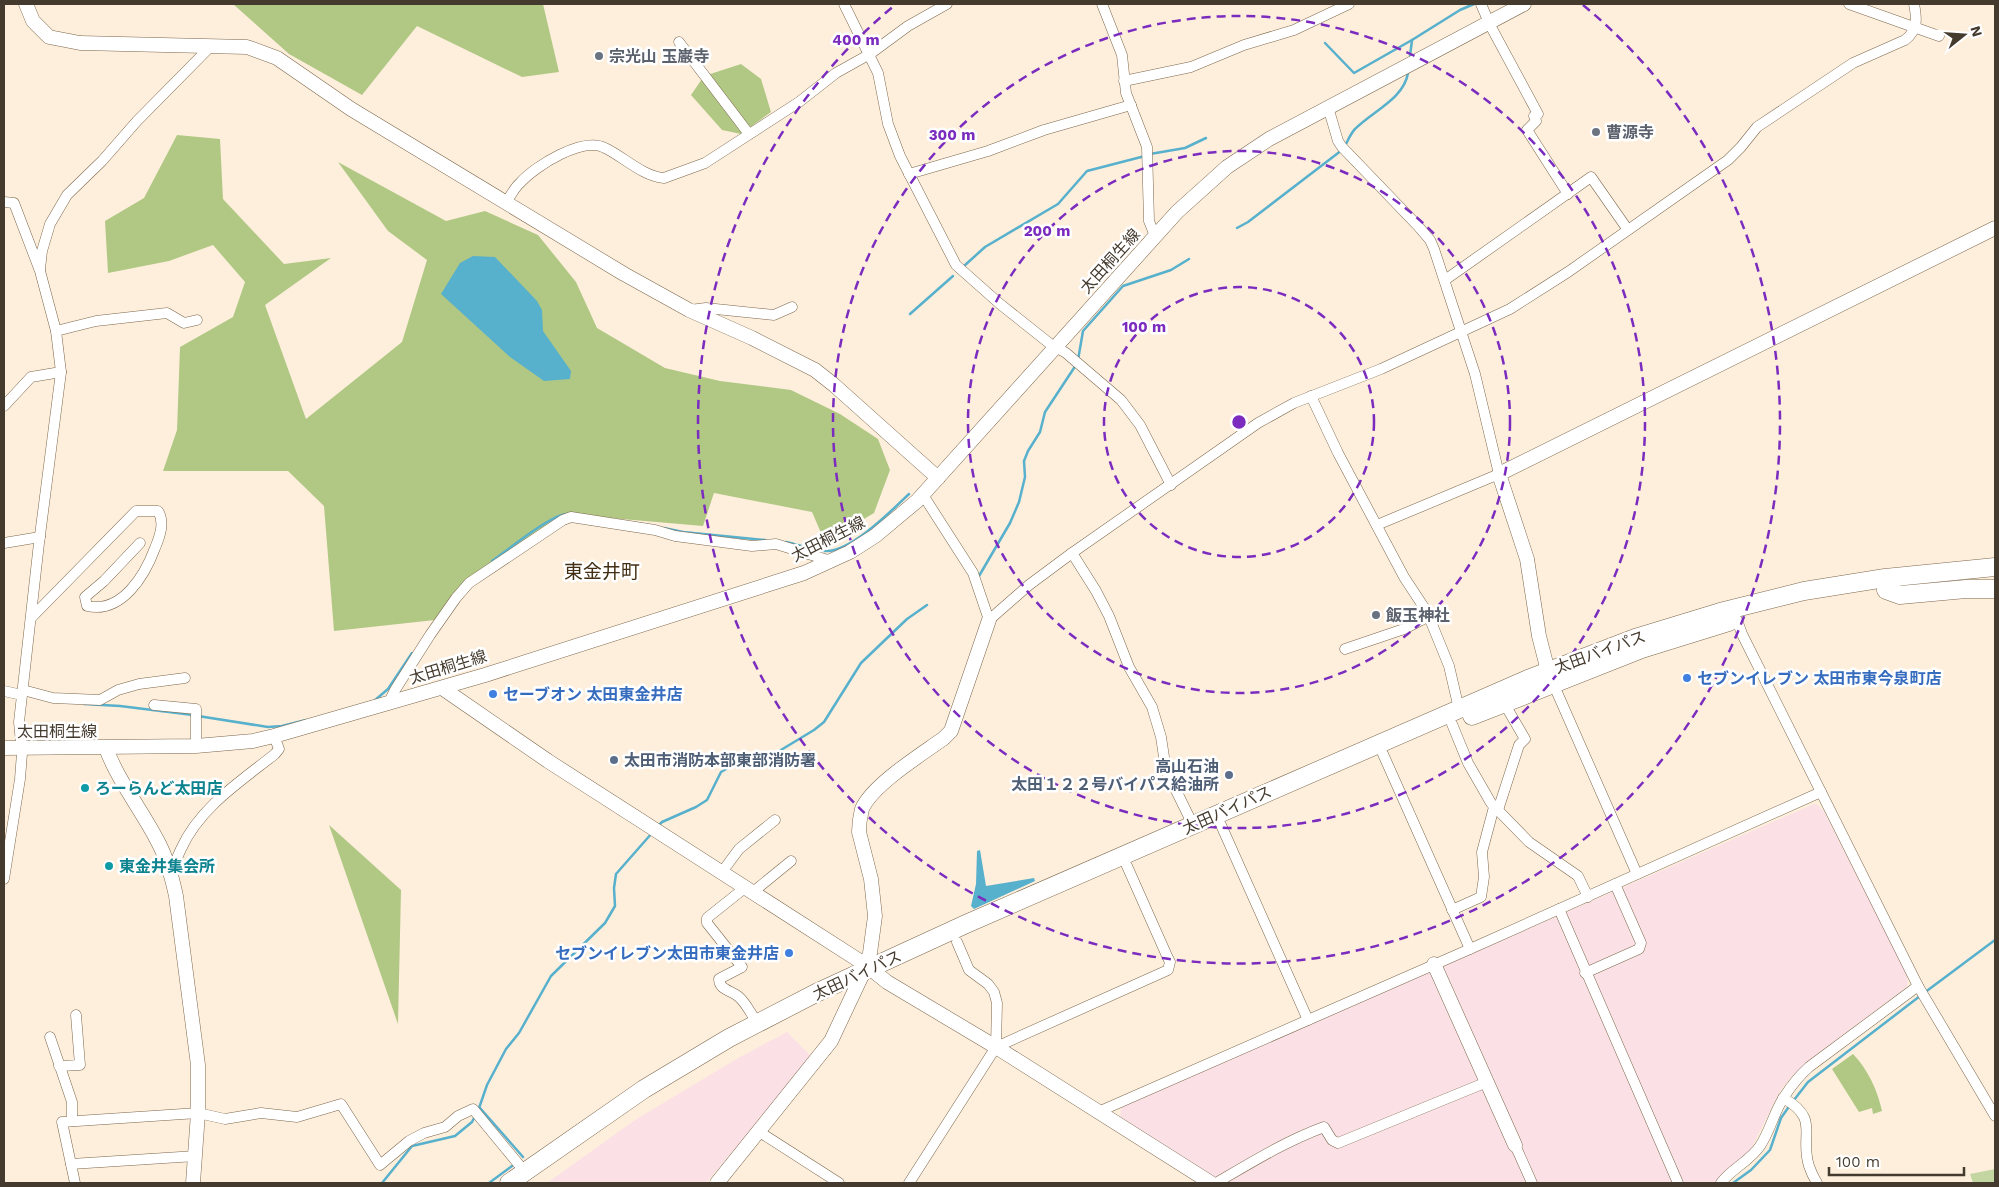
<svg xmlns="http://www.w3.org/2000/svg" width="1999" height="1187" font-family="'Work Sans','Noto Sans JP',sans-serif">
	<rect width="100%" height="100%" fill="#feefdd"/>
	<g fill="#fbe0e6">
		<path d="M1814,804L1817,805L1823,810L1908,976L1907,987L1812,1058L1791,1077L1780,1091L1751,1149L1716,1183H1219L1120,1120L1121,1107Z"/>
		<path d="M787,1032L812,1057L706,1183H547L635,1120L740,1057Z"/>
	</g>
	<path fill="#c3d5a1" d="M1995,1169V1183H1973L1970,1174Z"/>
	<g fill="#b1c884">
		<path d="M233,4H543L559,72L522,77L417,26L362,95L289,54Z"/>
		<path d="M741,64L761,79L771,112L741,134L722,130L691,95L704,76Z"/>
		<path d="M177,135L220,139L223,199L284,264L331,258L265,305L306,419L402,342L427,260L388,231L338,162L446,221L485,211L538,235L576,282L597,328L665,368L720,381L791,390L840,414L878,439L890,470L874,513L825,542L812,512L714,493L703,526L563,514L466,580L435,620L334,631L324,506L288,471H163L177,430L180,347L233,317L245,282L213,245L169,261L108,273L105,221L144,198Z"/>
		<path d="M329,825L401,890L398,1024Z"/>
		<path d="M1853,1054C1867,1068 1878,1091 1882,1111L1873,1114L1872,1108L1859,1112L1832,1069Z"/>
	</g>
	<g fill="#57b0cc">
		<path d="M473,256L495,257L537,301L542,310L543,331L571,371L570,379L544,381L510,357L441,294L460,263Z"/>
		<path d="M980,850L986,886L1034,878L1035,881L974,909L971,906L976,884L977,851Z"/>
	</g>
	<g fill="none" stroke-linecap="round" stroke-linejoin="round">
		<g stroke="#57b0cc" stroke-width="2.5">
			<path d="M1325,43L1354,73L1412,40"/>
			<path d="M1410,56L1412,40L1460,10L1474,4"/>
			<path d="M1345,146C1348,140 1351,133 1355,129C1371,112 1404,99 1408,73"/>
			<path d="M1150,154L1185,148L1206,138"/>
			<path d="M1237,228L1248,222L1342,150"/>
			<path d="M964,266L985,247L1058,204L1087,171L1145,156"/>
			<path d="M910,314L953,276"/>
			<path d="M1078,360L1083,331L1123,286L1171,270L1189,259"/>
			<path d="M664,528L683,532L765,540"/>
			<path d="M786,542C797,544 817,552 827,551C853,550 891,511 909,494"/>
			<path d="M492,561C508,550 550,515 567,514"/>
			<path d="M979,576L1010,523L1019,502L1025,477L1024,461L1028,451L1040,432L1045,412L1076,365"/>
			<path d="M374,701L388,689L412,653"/>
			<path d="M84,704L120,706L193,715"/>
			<path d="M198,716L268,727L282,726L306,720"/>
			<path d="M659,825L662,822L696,807L707,800L721,772L733,765L771,756L814,730L824,722L861,663L907,619L927,605"/>
			<path d="M1924,993L1995,940"/>
			<path d="M1794,1100L1808,1082L1920,996"/>
			<path d="M480,1108L523,1157"/>
			<path d="M478,1111L487,1085L506,1049L519,1033L551,976L605,923L615,906L614,888L616,874L652,833"/>
			<path d="M382,1183L412,1146L455,1136L472,1122L475,1116"/>
			<path d="M489,1183L512,1166"/>
			<path d="M1733,1183L1751,1170L1770,1150L1781,1118L1790,1105"/>
		</g>
		<defs>
			<g id="street">
				<path d="M844,4L878,73L888,124L900,156L956,265L1000,304L1049,343L1066,353L1121,400L1140,425L1171,485"/>
				<path d="M1102,4L1122,55L1126,93L1147,147L1149,221L1155,236"/>
				<path d="M1481,4L1490,25L1538,114L1534,116L1536,121L1527,130L1568,194"/>
				<path d="M1849,4L1939,36"/>
				<path d="M679,42L749,134"/>
				<path d="M1124,81L1191,67L1244,45L1294,30L1349,4"/>
				<path d="M1328,107L1338,141L1342,147L1418,226L1430,240L1434,249L1475,374L1499,474L1377,525"/>
				<path d="M909,174L988,151L1044,130L1131,105"/>
				<path d="M4,202L14,203L40,271L56,331L61,372L39,543L19,722L22,753L20,779L4,879"/>
				<path d="M506,202C511,196 514,188 520,183C535,166 583,136 605,148C624,157 642,176 664,178L705,163L799,102L836,73L870,54L908,26L947,4"/>
				<path d="M40,269L42,251L50,224L67,195L102,161L137,121L212,45"/>
				<path d="M1445,280L1591,177L1628,230"/>
				<path d="M690,310L706,308L774,315L792,307"/>
				<path d="M56,331L96,321L167,313L184,323L197,320"/>
				<path d="M1311,396L1338,453L1404,577L1427,612L1449,666L1459,709"/>
				<path d="M4,406L31,377L61,372"/>
				<path d="M923,495L973,573L989,620L1029,585L1072,553L1258,423L1294,403L1381,369L1510,309L1568,272L1728,160L1741,147L1757,127L1853,63L1905,40C1918,30 1917,19 1914,4"/>
				<path d="M4,543L40,537"/>
				<path d="M1072,553L1096,591L1109,616L1129,667L1152,707L1161,737L1166,770L1193,825"/>
				<path d="M31,618L136,511H158C165,522 160,536 155,548C145,575 122,614 87,606L85,597L104,581L140,543"/>
				<path d="M1737,620L1742,634L1918,986L1995,1116"/>
				<path d="M1345,649L1404,629L1429,616"/>
				<path d="M1552,681L1637,874"/>
				<path d="M23,690L53,698L100,700L118,690L139,684L185,678"/>
				<path d="M4,691L22,695"/>
				<path d="M388,704L395,690L430,635L456,598L469,583L563,520L571,517L655,530L675,536L752,546L776,544L831,561"/>
				<path d="M154,705L196,709V746"/>
				<path d="M1452,724L1468,763L1491,803L1529,842L1578,876L1588,897"/>
				<path d="M1383,754L1470,949"/>
				<path d="M1498,810L1519,745L1525,739L1504,703"/>
				<path d="M1221,825L1308,1020"/>
				<path d="M722,872L739,849L775,820"/>
				<path d="M171,873C175,865 177,857 181,849C200,807 241,781 275,754L279,749L274,736"/>
				<path d="M746,887L707,918V923L742,967L719,979C719,990 731,990 739,997C747,1004 751,1015 758,1023"/>
				<path d="M753,892L791,861"/>
				<path d="M1559,909L1678,1183"/>
				<path d="M1452,910L1481,897L1484,877L1482,852L1494,807"/>
				<path d="M1585,973L1639,949L1641,943L1615,884"/>
				<path d="M50,1037L72,1102V1121"/>
				<path d="M996,1047L1168,970L1170,962L1167,956L1127,866"/>
				<path d="M59,1066L80,1065L76,1015"/>
				<path d="M1783,1098C1821,1119 1799,1135 1809,1166C1811,1172 1814,1178 1817,1183"/>
				<path d="M1098,1112L1470,949L1821,792"/>
				<path d="M758,1131L839,1183"/>
				<path d="M1515,1145L1532,1183"/>
				<path d="M71,1164L196,1156"/>
				<path d="M75,1183L62,1122L198,1113L225,1119L261,1113L297,1117L341,1104L380,1165L409,1141L424,1133L445,1127L458,1116L473,1109L520,1166L527,1170"/>
				<path d="M909,1183L996,1047L997,1003L994,992L988,984L969,970L957,942"/>
				<path d="M1216,1183C1252,1162 1286,1141 1324,1127L1332,1140L1338,1143L1487,1082"/>
				<path d="M1721,1183C1731,1169 1750,1161 1760,1146C1770,1131 1774,1112 1784,1097C1791,1086 1799,1076 1809,1067L1918,986"/>
			</g>
			<g id="secondary">
				<path d="M26,4L33,21L49,37L80,43L247,47L277,58L351,109L624,274L689,310L752,338L815,370L834,385L938,478"/>
				<path d="M1548,671L1539,636L1527,559L1499,474L1995,228"/>
				<path d="M445,690L548,761L866,965L887,982L996,1047L1211,1183"/>
				<path d="M4,748L196,746L253,741L274,736L485,675L804,573L850,552L875,536L917,501L1177,212L1227,167L1269,139L1524,4"/>
				<path d="M106,748C118,781 141,809 157,840C167,858 172,877 176,896L198,1065V1113L193,1183"/>
				<path d="M1434,964L1515,1145"/>
				<path d="M717,1183L831,1041L864,971L870,953L875,916L871,879L859,832C859,824 860,817 862,809C872,785 922,754 944,738L951,731L989,620"/>
			</g>
			<g id="highway">
				<path d="M1886,590L1900,595L1966,589H1995"/>
				<path d="M1472,716L1642,649L1729,622"/>
				<path d="M509,1183L644,1089L729,1038L816,993L966,924L1528,679L1638,637L1720,612L1804,591L1885,578L1995,567"/>
			</g>
		</defs>
		<use href="#street" stroke="#7c674b" stroke-width="11"/>
		<use href="#secondary" stroke="#7c674b" stroke-width="15"/>
		<use href="#highway" stroke="#7c674b" stroke-width="19"/>
		<use href="#street" stroke="#fff" stroke-width="10"/>
		<use href="#secondary" stroke="#fff" stroke-width="14"/>
		<use href="#highway" stroke="#fff" stroke-width="18"/>
	</g>
	<g fill="none" stroke="#7b2cbf" stroke-width="2.5" stroke-dasharray="9 6">
		<circle cx="1239" cy="422" r="135"/>
		<circle cx="1239" cy="422" r="271"/>
		<circle cx="1239" cy="422" r="406"/>
		<path d="M1583 5A541 541 0 1 1 895 5"/>
	</g>
	<g fill="#6b7280" stroke="#fff" stroke-width="2">
		<circle cx="599" cy="56" r="5"/>
		<circle cx="1596" cy="132" r="5"/>
		<circle cx="1376" cy="615" r="5"/>
	</g>
	<g fill="#3f7fe0" stroke="#fff" stroke-width="2">
		<circle cx="1687" cy="678" r="5"/>
		<circle cx="493" cy="694" r="5"/>
		<circle cx="789" cy="953" r="5"/>
	</g>
	<g fill="#5c6f8a" stroke="#fff" stroke-width="2">
		<circle cx="614" cy="760" r="5"/>
		<circle cx="1229" cy="775" r="5"/>
	</g>
	<g fill="#0f9aa8" stroke="#fff" stroke-width="2">
		<circle cx="85" cy="788" r="5"/>
		<circle cx="109" cy="866" r="5"/>
	</g>
	<g text-anchor="middle" dominant-baseline="central" stroke-width="5" stroke-linejoin="round" paint-order="stroke">
		<g font-size="16" font-weight="bold" fill="#5b616d" stroke="#fff" text-anchor="start">
			<text x="609" y="56">宗光山 玉巌寺</text>
			<text x="1606" y="132">曹源寺</text>
			<text x="1386" y="615">飯玉神社</text>
		</g>
		<g font-size="16" fill="#443a2e" stroke="#fff">
			<text transform="translate(1110 261) rotate(-48)">太田桐生線</text>
			<text transform="translate(828 539) rotate(-27)">太田桐生線</text>
			<text transform="translate(1600 652) rotate(-20)">太田バイパス</text>
			<text transform="translate(448 667) rotate(-17)">太田桐生線</text>
			<text x="57" y="731">太田桐生線</text>
			<text transform="translate(1227 810) rotate(-24)">太田バイパス</text>
			<text transform="translate(857 975) rotate(-25)">太田バイパス</text>
		</g>
		<g font-size="16" font-weight="bold" fill="#366cbe" stroke="#fff" text-anchor="start">
			<text x="1697" y="678">セブンイレブン 太田市東今泉町店</text>
			<text x="503" y="694">セーブオン 太田東金井店</text>
			<text x="779" y="953" text-anchor="end">セブンイレブン太田市東金井店</text>
		</g>
		<g font-size="16" font-weight="bold" fill="#4e5e75" stroke="#fff" text-anchor="start">
			<text x="624" y="760">太田市消防本部東部消防署</text>
			<text x="1219" y="766" text-anchor="end">高山石油<tspan x="1219" dy="18">太田１２２号バイパス給油所</tspan></text>
		</g>
		<g font-size="16" font-weight="bold" fill="#0d838f" stroke="#fff" text-anchor="start">
			<text x="95" y="788">ろーらんど太田店</text>
			<text x="119" y="866">東金井集会所</text>
		</g>
		<g font-size="19" fill="#422f14" stroke="#fff">
			<text x="602" y="571">東金井町</text>
		</g>
	</g>
	<circle cx="1239" cy="422" r="8" fill="#7b2cbf" stroke="#fff" stroke-width="2.5"/>
	<g font-size="15" text-anchor="middle" font-weight="bold" fill="#7b2cbf" stroke="#fff" stroke-width="5" stroke-linejoin="round" paint-order="stroke">
		<text x="856" y="45">400 m</text>
		<text x="952" y="140">300 m</text>
		<text x="1047" y="236">200 m</text>
		<text x="1144" y="332">100 m</text>
	</g>
	<rect width="1999" height="1187" fill="none" stroke="#443a2e" stroke-width="10"/>
	<g transform="translate(1964 35) rotate(73)" stroke="#ffffff" stroke-width="4" paint-order="stroke">
	<path d="M0-4L9 19L0 12L-9 19Z" fill="#443a2e"/>
	<text y="-8" font-size="14" font-weight="bold" text-anchor="middle" fill="#443a2e">N</text>
	</g>
	<path d="M1829 1167v8h135v-8" fill="none" stroke="#443a2e" stroke-width="2.5"/>
	<text x="1836" y="1167" font-size="15" fill="#443a2e" stroke="#ffffff" stroke-width="4" paint-order="stroke">100 m</text>
</svg>
